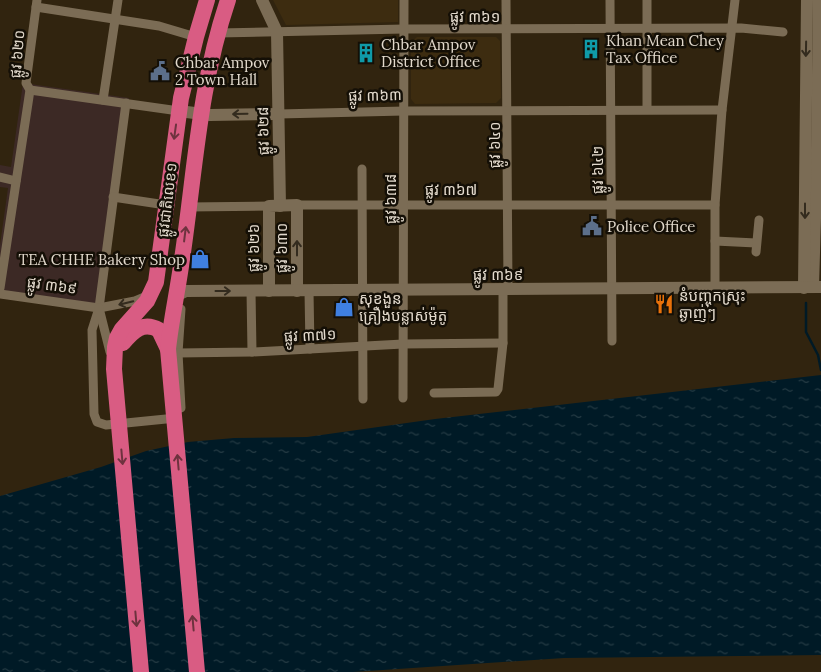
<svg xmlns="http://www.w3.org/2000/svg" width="821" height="672" font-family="Lora,'Noto Sans Khmer',serif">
	<defs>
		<pattern id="water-ripples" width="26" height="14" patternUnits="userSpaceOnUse" patternTransform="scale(1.25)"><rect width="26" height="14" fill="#001a26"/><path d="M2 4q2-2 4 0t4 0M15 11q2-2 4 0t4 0" fill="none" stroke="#253b44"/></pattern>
	</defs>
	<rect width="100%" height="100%" fill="#31240f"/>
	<path fill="#3c2925" d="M23,83L129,98L104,305L0,291V245L8,188L0,187V165L11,167Z"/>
	<g fill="#3d2c10">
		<path d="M273,0H398V22L286,25Z"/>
		<path d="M417,37H496L500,41L501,98L496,103L415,104L411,99V42Z"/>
	</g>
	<path fill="url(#water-ripples)" d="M821,375V655L564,658L353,672H0V496L101,467L146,451L188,442L234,438L307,437L435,419Z"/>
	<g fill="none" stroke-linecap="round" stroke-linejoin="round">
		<path stroke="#001a26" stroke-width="2.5" d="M806,303V332L818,355L821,370"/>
		<g stroke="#7b6c55" stroke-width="9">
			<path d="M506,0L508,290"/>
			<path d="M610,0L612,341"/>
			<path d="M36,7L159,26L196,37"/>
			<path d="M218,33L404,29L741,28L783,32"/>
			<path d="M30,90L179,111"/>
			<path d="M103,100L118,0"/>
			<path d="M126,103L99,308L92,330L94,414L97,422L106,425L176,418"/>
			<path d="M647,109V0"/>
			<path d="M279,114L404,111L722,110"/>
			<path d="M362,169L363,399"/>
			<path d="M0,177L16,181"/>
			<path d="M113,197L166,205"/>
			<path d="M297,205H715"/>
			<path d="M188,207L269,206"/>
			<path d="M715,241L756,243"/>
			<path d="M756,252L759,220"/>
			<path d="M0,288L30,90L26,83L37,0"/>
			<path d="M715,288V205L722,110L735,0"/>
			<path d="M251,291L252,352"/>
			<path d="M309,291L310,349"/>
			<path d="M0,294L99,308L135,301L147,296"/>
			<path d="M99,308L110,352"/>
			<path d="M181,309L178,353L181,408"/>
			<path d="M178,353L252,352L403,344L503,343"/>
			<path d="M434,393L496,392L498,389L503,343V290"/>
			<path d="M403,398L404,0"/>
		</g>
		<g stroke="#7b6c55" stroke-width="12">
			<path d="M262,0L277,32L280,206"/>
			<path d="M179,111L210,115L279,114"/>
			<path d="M813,287L817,150L819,0"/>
			<path d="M804,288L807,0"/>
			<path d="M269,291V206L297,205V291"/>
			<path d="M176,296L186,291L821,287"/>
		</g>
		<g stroke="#d95c83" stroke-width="16">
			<path d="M123,343C133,331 143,321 159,330L168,349"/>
			<path d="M141,672L114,369L115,347L117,338L122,329L147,301L156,282L181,98L196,37L207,0"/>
			<path d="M197,672L168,349C171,321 177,294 181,266C195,175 198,89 228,0"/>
		</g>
	</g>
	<defs><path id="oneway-shaft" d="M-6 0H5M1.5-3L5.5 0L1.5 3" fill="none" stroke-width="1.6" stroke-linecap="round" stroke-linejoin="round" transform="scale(1.25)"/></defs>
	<g stroke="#332b1e">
		<use href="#oneway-shaft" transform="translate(806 49) rotate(91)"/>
		<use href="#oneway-shaft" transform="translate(240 114) rotate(179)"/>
		<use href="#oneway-shaft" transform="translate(805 211) rotate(90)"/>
		<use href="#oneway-shaft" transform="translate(297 248) rotate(-90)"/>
		<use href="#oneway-shaft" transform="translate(223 291)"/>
		<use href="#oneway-shaft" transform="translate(126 303) rotate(166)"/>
	</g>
	<g stroke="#6d323e">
		<use href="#oneway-shaft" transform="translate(175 132) rotate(98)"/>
		<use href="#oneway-shaft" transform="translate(185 234) rotate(-83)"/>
		<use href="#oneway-shaft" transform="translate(122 457) rotate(85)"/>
		<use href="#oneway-shaft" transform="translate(178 462) rotate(-95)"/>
		<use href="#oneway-shaft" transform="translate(136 619) rotate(85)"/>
		<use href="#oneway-shaft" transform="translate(193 623) rotate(-95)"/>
	</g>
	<defs>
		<symbol id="building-bare" viewBox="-9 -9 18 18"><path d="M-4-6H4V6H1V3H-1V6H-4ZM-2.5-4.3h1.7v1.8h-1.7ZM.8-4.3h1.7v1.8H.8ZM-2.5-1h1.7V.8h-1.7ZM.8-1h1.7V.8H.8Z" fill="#0f9aa8" stroke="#140f06" stroke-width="2.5" paint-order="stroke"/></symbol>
		<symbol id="civic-bare" viewBox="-9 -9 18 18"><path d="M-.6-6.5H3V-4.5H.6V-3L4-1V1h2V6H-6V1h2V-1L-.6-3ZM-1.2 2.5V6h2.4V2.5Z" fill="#5c6f8a" stroke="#140f06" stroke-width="2.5" paint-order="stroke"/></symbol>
		<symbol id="shop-bare" viewBox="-9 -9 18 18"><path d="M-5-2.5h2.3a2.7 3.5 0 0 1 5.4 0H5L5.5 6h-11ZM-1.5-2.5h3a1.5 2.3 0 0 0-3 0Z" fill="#3f7fe0" stroke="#140f06" stroke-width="2.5" paint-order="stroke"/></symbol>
		<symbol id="restaurant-bare" viewBox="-9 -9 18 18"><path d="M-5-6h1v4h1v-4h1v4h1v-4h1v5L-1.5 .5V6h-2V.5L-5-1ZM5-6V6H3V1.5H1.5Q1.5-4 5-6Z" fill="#e8710a" stroke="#140f06" stroke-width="2.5" paint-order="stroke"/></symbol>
	</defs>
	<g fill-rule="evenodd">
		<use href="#building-bare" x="577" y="35" width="28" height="28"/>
		<use href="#building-bare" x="352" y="39" width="28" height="28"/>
		<use href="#civic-bare" x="146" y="57" width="28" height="28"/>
		<use href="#civic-bare" x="578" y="212" width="28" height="28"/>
		<use href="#shop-bare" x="186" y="245" width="28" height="28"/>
		<use href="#restaurant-bare" x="650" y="290" width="28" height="28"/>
		<use href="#shop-bare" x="330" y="293" width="28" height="28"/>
	</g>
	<g text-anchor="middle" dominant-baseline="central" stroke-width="5" stroke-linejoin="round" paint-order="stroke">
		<g font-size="15" fill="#e2d9cc" stroke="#140f06">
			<text x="475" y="16">ផ្លូវ ៣៦១</text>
			<text transform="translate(17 54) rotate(-85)">ផ្លូវ ៦២០</text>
			<text transform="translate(375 95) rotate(-1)">ផ្លូវ ៣៦៣</text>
			<text transform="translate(263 131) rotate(-91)">ផ្លូវ ៦២៨</text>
			<text transform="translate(494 145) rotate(-90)">ផ្លូវ ៦៤០</text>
			<text transform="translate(597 170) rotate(-90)">ផ្លូវ ៦៤២</text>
			<text x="451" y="189">ផ្លូវ ៣៦៧</text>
			<text transform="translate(390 199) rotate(-90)">ផ្លូវ ៦៣៨</text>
			<text transform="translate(167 200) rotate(-83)">ផ្លូវជាតិលេខ១</text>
			<text transform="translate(253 248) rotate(-90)">ផ្លូវ ៦២៦</text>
			<text transform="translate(281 248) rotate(-90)">ផ្លូវ ៦៣០</text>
			<text x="498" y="274">ផ្លូវ ៣៦៩</text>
			<text transform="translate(52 285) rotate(8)">ផ្លូវ ៣៦៩</text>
			<text transform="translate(310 335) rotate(-3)">ផ្លូវ ៣៧១</text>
		</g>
		<g font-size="15" fill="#e2d9cc" stroke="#140f06" text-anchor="start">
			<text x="606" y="40">Khan Mean Chey<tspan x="606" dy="17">Tax Office</tspan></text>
			<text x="381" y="44">Chbar Ampov<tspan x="381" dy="17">District Office</tspan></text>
			<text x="175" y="62">Chbar Ampov<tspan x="175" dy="17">2 Town Hall</tspan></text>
			<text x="607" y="226">Police Office</text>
			<text x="185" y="259" text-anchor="end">TEA CHHE Bakery Shop</text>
			<text x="679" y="295">នំបញ្ចុកស្រុះ<tspan x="679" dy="17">ឆ្ងាញ់ៗ</tspan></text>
			<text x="359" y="298">សុខងួន<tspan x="359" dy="17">គ្រឿងបន្លាស់ម៉ូតូ</tspan></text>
		</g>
	</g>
</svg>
